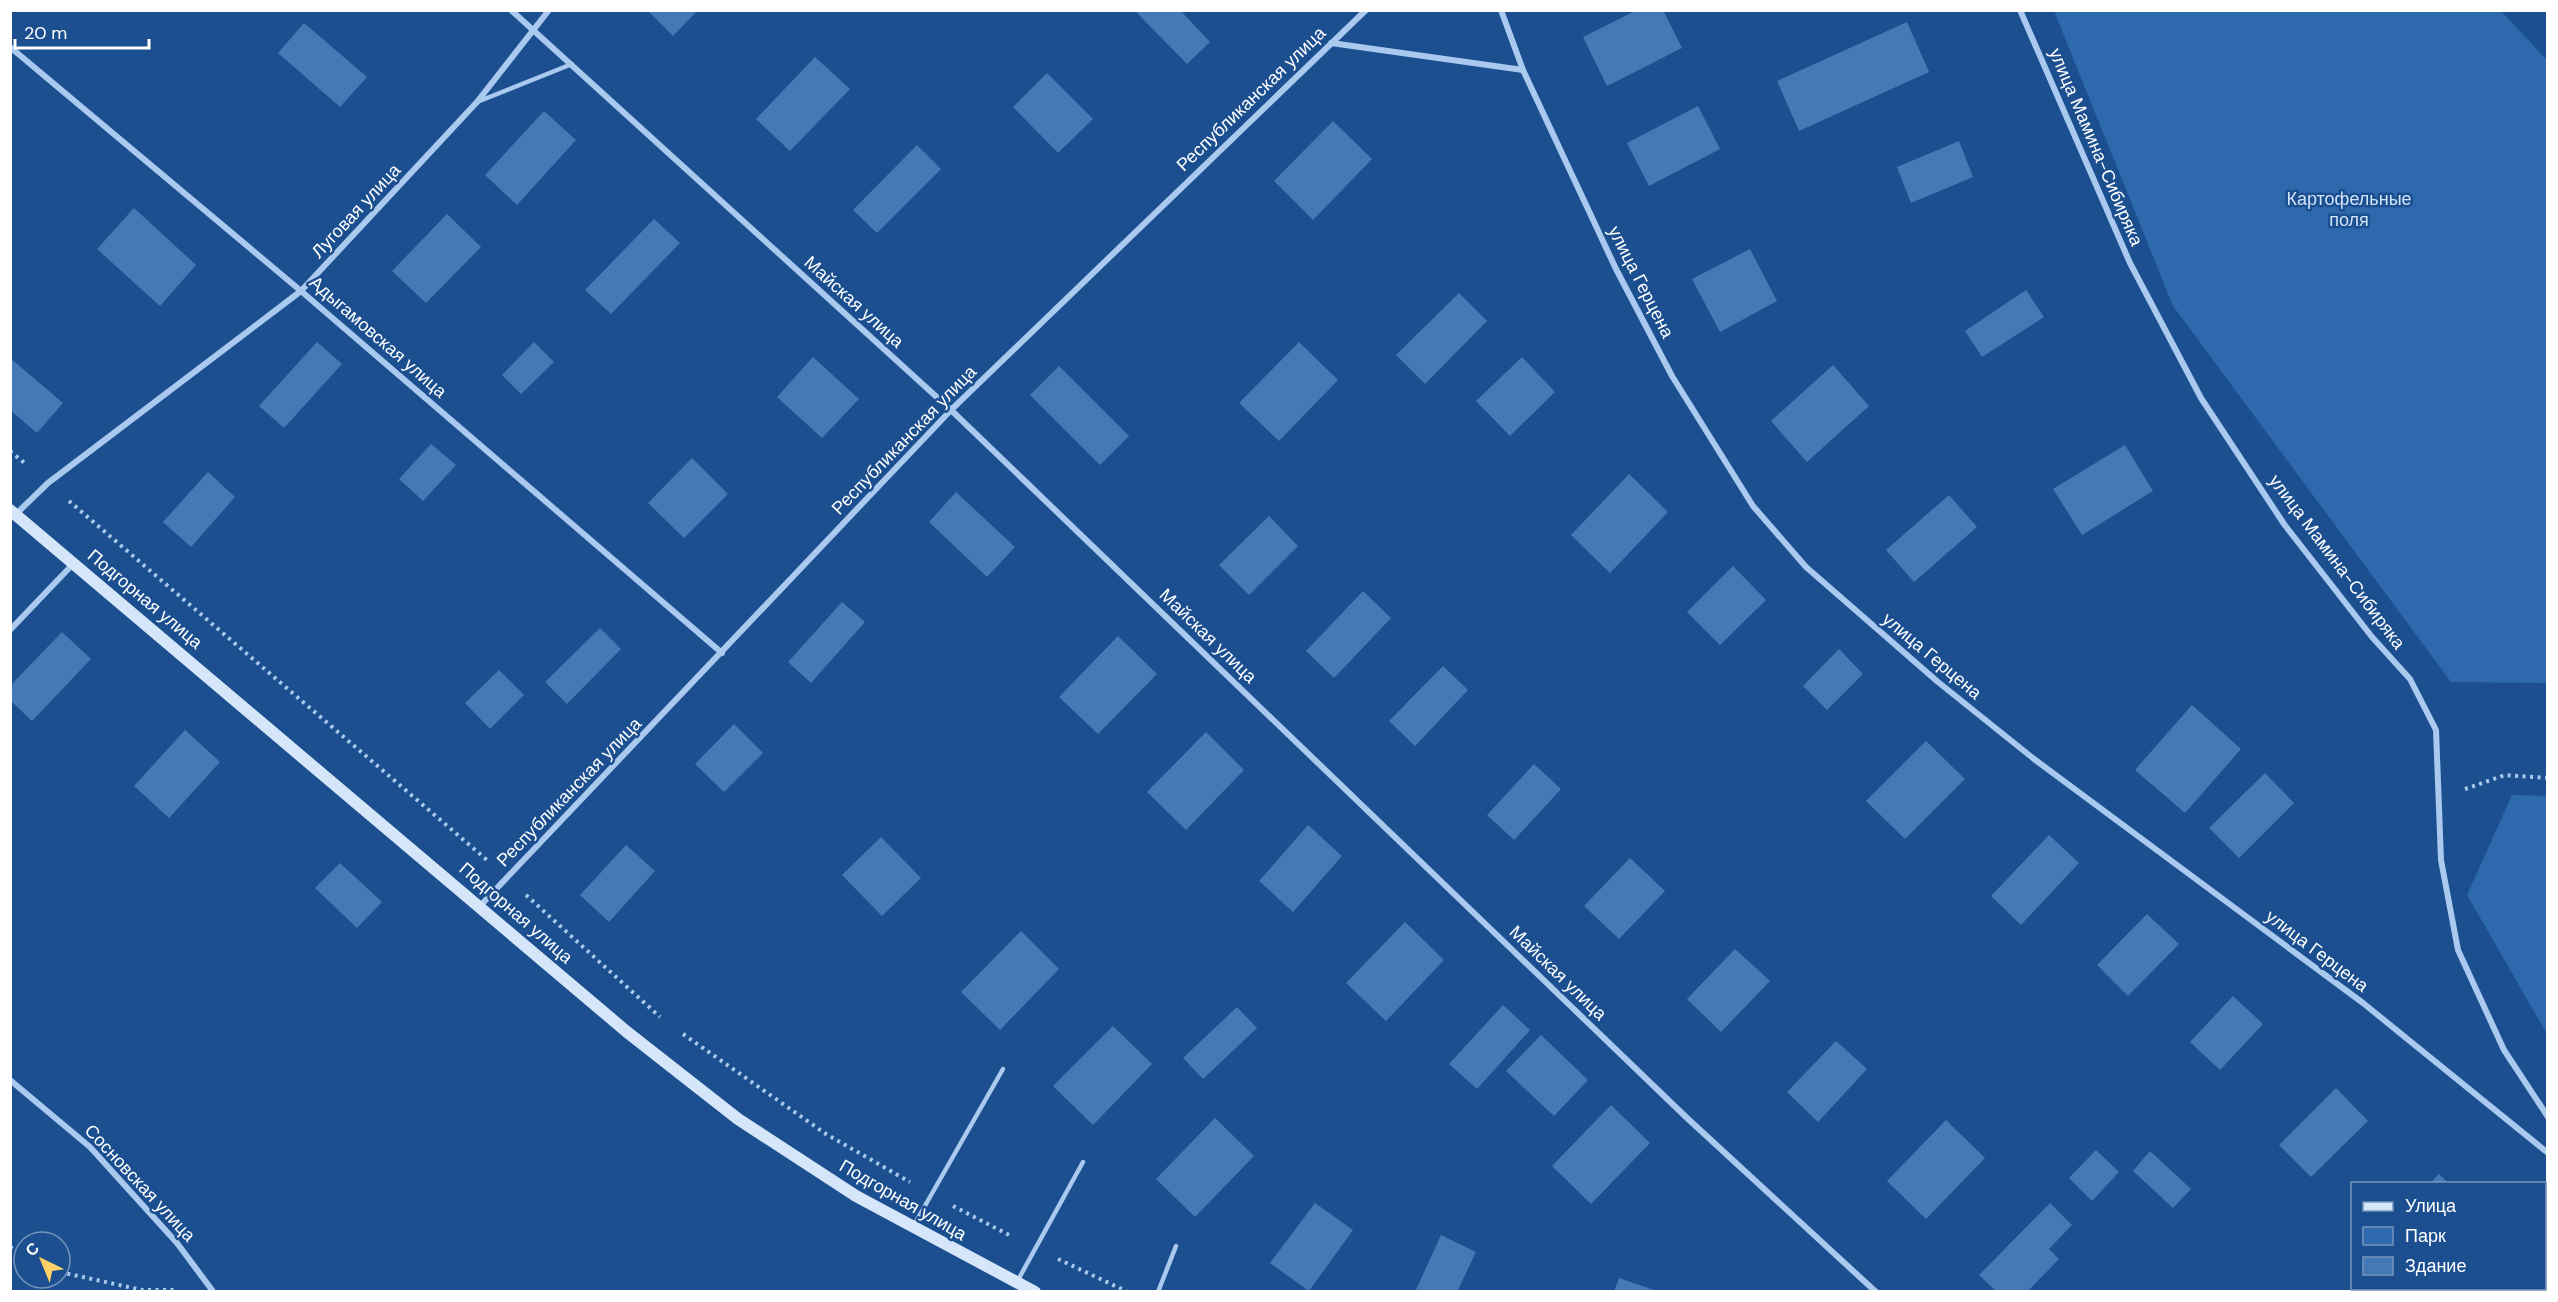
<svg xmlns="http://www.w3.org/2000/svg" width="2558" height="1302" font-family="'DM Sans',sans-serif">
	<rect width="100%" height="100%" fill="#1b4f8f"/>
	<g fill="#2e69ad">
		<path d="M2054,11H2501L2547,60V683L2451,682L2173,306Z"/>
		<path d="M2512,795L2547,796V1034L2467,895Z"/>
	</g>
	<g fill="#4478b7">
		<path d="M647,10H698L673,36Z"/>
		<path d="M1140,10H1180L1210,42L1187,64L1137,13Z"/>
		<path d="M1637,10H1663L1682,48L1607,86L1583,37Z"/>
		<path d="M1907,22L1929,72L1799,131L1777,81Z"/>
		<path d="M304,23L367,77L340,107L278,53Z"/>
		<path d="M815,57L850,89L790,151L756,119Z"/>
		<path d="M1047,73L1093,119L1058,153L1013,107Z"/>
		<path d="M1698,106L1720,149L1649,186L1627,143Z"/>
		<path d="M544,111L576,140L517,205L485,175Z"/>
		<path d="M1333,121L1372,159L1313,220L1274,181Z"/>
		<path d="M1959,141L1973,177L1911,203L1897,167Z"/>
		<path d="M917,145L941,169L877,233L853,210Z"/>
		<path d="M134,208L196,265L160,306L97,249Z"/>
		<path d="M447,214L481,247L426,303L392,271Z"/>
		<path d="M654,219L680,243L611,314L585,290Z"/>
		<path d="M1750,249L1777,301L1720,332L1692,279Z"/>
		<path d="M2026,290L2044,317L1982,357L1965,331Z"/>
		<path d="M1459,293L1487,321L1425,384L1396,355Z"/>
		<path d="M317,342L342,364L284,428L259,406Z"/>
		<path d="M534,342L554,362L521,394L502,375Z"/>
		<path d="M1299,342L1338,380L1279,441L1239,403Z"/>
		<path d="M813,357L859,399L822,438L777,397Z"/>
		<path d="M1522,357L1555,392L1510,436L1476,401Z"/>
		<path d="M10,358L63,403L37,433L10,410Z"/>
		<path d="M1833,365L1869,406L1807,462L1771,421Z"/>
		<path d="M1059,366L1129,436L1100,465L1030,395Z"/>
		<path d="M431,444L456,465L423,501L399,479Z"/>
		<path d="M2125,445L2153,491L2082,535L2053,489Z"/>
		<path d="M692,458L728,494L684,538L648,503Z"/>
		<path d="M208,472L235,497L191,547L163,522Z"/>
		<path d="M1629,474L1668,512L1610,573L1571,535Z"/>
		<path d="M956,492L1015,547L987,577L929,522Z"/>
		<path d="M1949,495L1977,527L1914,582L1886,550Z"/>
		<path d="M1269,516L1298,546L1249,595L1219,565Z"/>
		<path d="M1733,566L1766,600L1720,645L1687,612Z"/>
		<path d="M1363,591L1391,618L1334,678L1306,651Z"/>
		<path d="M842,602L865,622L811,683L788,662Z"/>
		<path d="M600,628L621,649L567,704L545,682Z"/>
		<path d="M62,632L91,659L32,721L10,700V686Z"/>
		<path d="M1118,636L1157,674L1098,734L1059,697Z"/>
		<path d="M1839,649L1863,674L1827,710L1803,686Z"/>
		<path d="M1443,666L1468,690L1415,746L1389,721Z"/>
		<path d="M499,670L524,695L490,729L465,703Z"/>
		<path d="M2192,705L2241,749L2185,813L2135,770Z"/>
		<path d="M734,724L763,753L724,792L695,764Z"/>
		<path d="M185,730L220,762L169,818L134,786Z"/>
		<path d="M1206,732L1244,770L1186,830L1147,792Z"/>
		<path d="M1926,741L1965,779L1905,839L1866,801Z"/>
		<path d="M1534,764L1561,789L1514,840L1487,815Z"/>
		<path d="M2265,773L2294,803L2239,858L2209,828Z"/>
		<path d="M1308,825L1342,856L1293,912L1259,881Z"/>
		<path d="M2049,835L2079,863L2021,925L1991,896Z"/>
		<path d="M881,837L921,878L882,916L842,875Z"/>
		<path d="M626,845L655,871L609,922L580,895Z"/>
		<path d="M1630,858L1665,891L1619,939L1584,906Z"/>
		<path d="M340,863L382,902L357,928L315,888Z"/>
		<path d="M2147,914L2179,944L2128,996L2097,965Z"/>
		<path d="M1405,922L1444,960L1386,1021L1346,983Z"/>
		<path d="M1021,931L1059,969L1000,1030L961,992Z"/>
		<path d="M1735,949L1770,981L1721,1032L1687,999Z"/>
		<path d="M2233,996L2263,1024L2220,1070L2190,1042Z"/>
		<path d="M1503,1005L1530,1030L1477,1089L1449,1064Z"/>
		<path d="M1237,1007L1257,1028L1203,1079L1183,1058Z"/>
		<path d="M1113,1026L1152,1064L1093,1125L1053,1086Z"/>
		<path d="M1541,1035L1588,1080L1554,1116L1506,1071Z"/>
		<path d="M1836,1041L1867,1069L1818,1122L1787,1092Z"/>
		<path d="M2336,1088L2368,1121L2311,1177L2279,1145Z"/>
		<path d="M1611,1105L1650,1143L1591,1204L1552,1166Z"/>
		<path d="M1215,1118L1254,1156L1195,1217L1156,1179Z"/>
		<path d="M1946,1120L1985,1158L1926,1219L1887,1181Z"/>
		<path d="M2096,1150L2119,1172L2092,1201L2069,1178Z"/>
		<path d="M2150,1151L2191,1189L2173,1208L2133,1171Z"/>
		<path d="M2439,1174L2449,1184H2429Z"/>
		<path d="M1315,1203L1353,1230L1309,1291L1270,1263Z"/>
		<path d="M2050,1203L2072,1225L2049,1249L2059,1259L2027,1292H1997L1979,1275Z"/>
		<path d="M1441,1235L1476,1252L1457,1292H1415Z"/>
		<path d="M1619,1278L1657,1291V1292H1614Z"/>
	</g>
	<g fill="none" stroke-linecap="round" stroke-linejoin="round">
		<g stroke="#a9c9ee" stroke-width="4" stroke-dasharray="3 4.5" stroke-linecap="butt">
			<path d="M10,451L27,465"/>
			<path d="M69,501L487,860"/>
			<path d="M2465,789L2505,775L2548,778"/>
			<path d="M526,895L660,1017"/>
			<path d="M683,1034L826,1134L910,1182"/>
			<path d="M953,1206L1013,1237"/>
			<path d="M10,1247L24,1254"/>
			<path d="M1058,1259L1128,1292"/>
			<path d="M60,1272L142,1290H177"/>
		</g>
		<g stroke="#a9c9ee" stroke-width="4.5">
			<path d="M477,102L572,64"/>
			<path d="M914,1225L1003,1069"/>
			<path d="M1018,1280L1083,1162"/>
			<path d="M1158,1292L1176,1246"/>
		</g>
		<g stroke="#a9c9ee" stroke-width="6">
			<path d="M511,10L951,410L1687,1118L1876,1292"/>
			<path d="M1501,10L1523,70L1616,269L1672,376L1753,506L1806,567L1938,682L2034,759L2363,1003L2548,1153"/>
			<path d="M2020,10L2130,263L2201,398L2284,524L2372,637L2410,679L2436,730L2441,860L2458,950L2504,1050L2548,1117"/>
			<path d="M1331,43L1523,70"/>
			<path d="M10,47L301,291L722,653"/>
			<path d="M16,514L48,483L301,291L477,102L549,10"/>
			<path d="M10,630L74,563"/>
			<path d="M480,906L951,410L1366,10"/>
			<path d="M10,1080L90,1147L177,1243L212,1290"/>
		</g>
		<path stroke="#d6e6fa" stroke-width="12" d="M10,510L627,1032L738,1119L856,1196L1035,1292"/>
	</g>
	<g text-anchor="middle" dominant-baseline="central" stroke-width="5" stroke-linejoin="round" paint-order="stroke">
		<g font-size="18" fill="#fff" stroke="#1b4f8f">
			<text transform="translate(1251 99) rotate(-44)">Республиканская улица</text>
			<text transform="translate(2096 147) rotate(67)">улица Мамина-Сибиряка</text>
			<text transform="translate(356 211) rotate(-47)">Луговая улица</text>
			<text transform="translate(1641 282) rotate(63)">улица Герцена</text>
			<text transform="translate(854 302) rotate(42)">Майская улица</text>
			<text transform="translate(378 337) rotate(41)">Адыгамовская улица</text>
			<text transform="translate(904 440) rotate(-46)">Республиканская улица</text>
			<text transform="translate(2337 562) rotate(53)">улица Мамина-Сибиряка</text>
			<text transform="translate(145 599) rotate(40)">Подгорная улица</text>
			<text transform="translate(1208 636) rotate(44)">Майская улица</text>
			<text transform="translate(1932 656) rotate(40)">улица Герцена</text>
			<text transform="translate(569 792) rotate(-46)">Республиканская улица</text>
			<text transform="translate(516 913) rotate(41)">Подгорная улица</text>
			<text transform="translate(2317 951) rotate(37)">улица Герцена</text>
			<text transform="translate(1558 973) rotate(44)">Майская улица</text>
			<text transform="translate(140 1183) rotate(47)">Сосновская улица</text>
			<text transform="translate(903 1200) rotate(30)">Подгорная улица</text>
		</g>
		<g font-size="18" fill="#cfe3fa" stroke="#1b4f8f">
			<text x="2349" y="199">Картофельные<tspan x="2349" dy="21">поля</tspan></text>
		</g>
	</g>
	<rect width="2558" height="1302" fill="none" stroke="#ffffff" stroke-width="24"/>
	<rect x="2351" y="1182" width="195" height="108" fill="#1b4f8f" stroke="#7695bc" stroke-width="1.5"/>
	<rect x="2363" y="1202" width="30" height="9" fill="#d6e6fa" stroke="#7695bc" stroke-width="1.5"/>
	<text x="2405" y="1212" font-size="18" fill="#ffffff">Улица</text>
	<rect x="2363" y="1227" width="30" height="18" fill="#2e69ad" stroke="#7695bc" stroke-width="1.5"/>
	<text x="2405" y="1242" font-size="18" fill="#ffffff">Парк</text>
	<rect x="2363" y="1257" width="30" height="18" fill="#4478b7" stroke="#7695bc" stroke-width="1.5"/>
	<text x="2405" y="1272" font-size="18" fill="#ffffff">Здание</text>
	<g transform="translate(42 1260) rotate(317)"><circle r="28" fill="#1b4f8f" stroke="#7695bc" stroke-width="1.5"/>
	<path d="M0-4.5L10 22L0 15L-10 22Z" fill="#ffd166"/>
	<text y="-9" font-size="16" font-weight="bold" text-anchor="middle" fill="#ffffff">С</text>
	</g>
	<path d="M15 39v9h134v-9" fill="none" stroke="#ffffff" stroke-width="3"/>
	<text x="24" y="39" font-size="18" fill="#ffffff" stroke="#1b4f8f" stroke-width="4.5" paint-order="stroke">20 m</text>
</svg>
